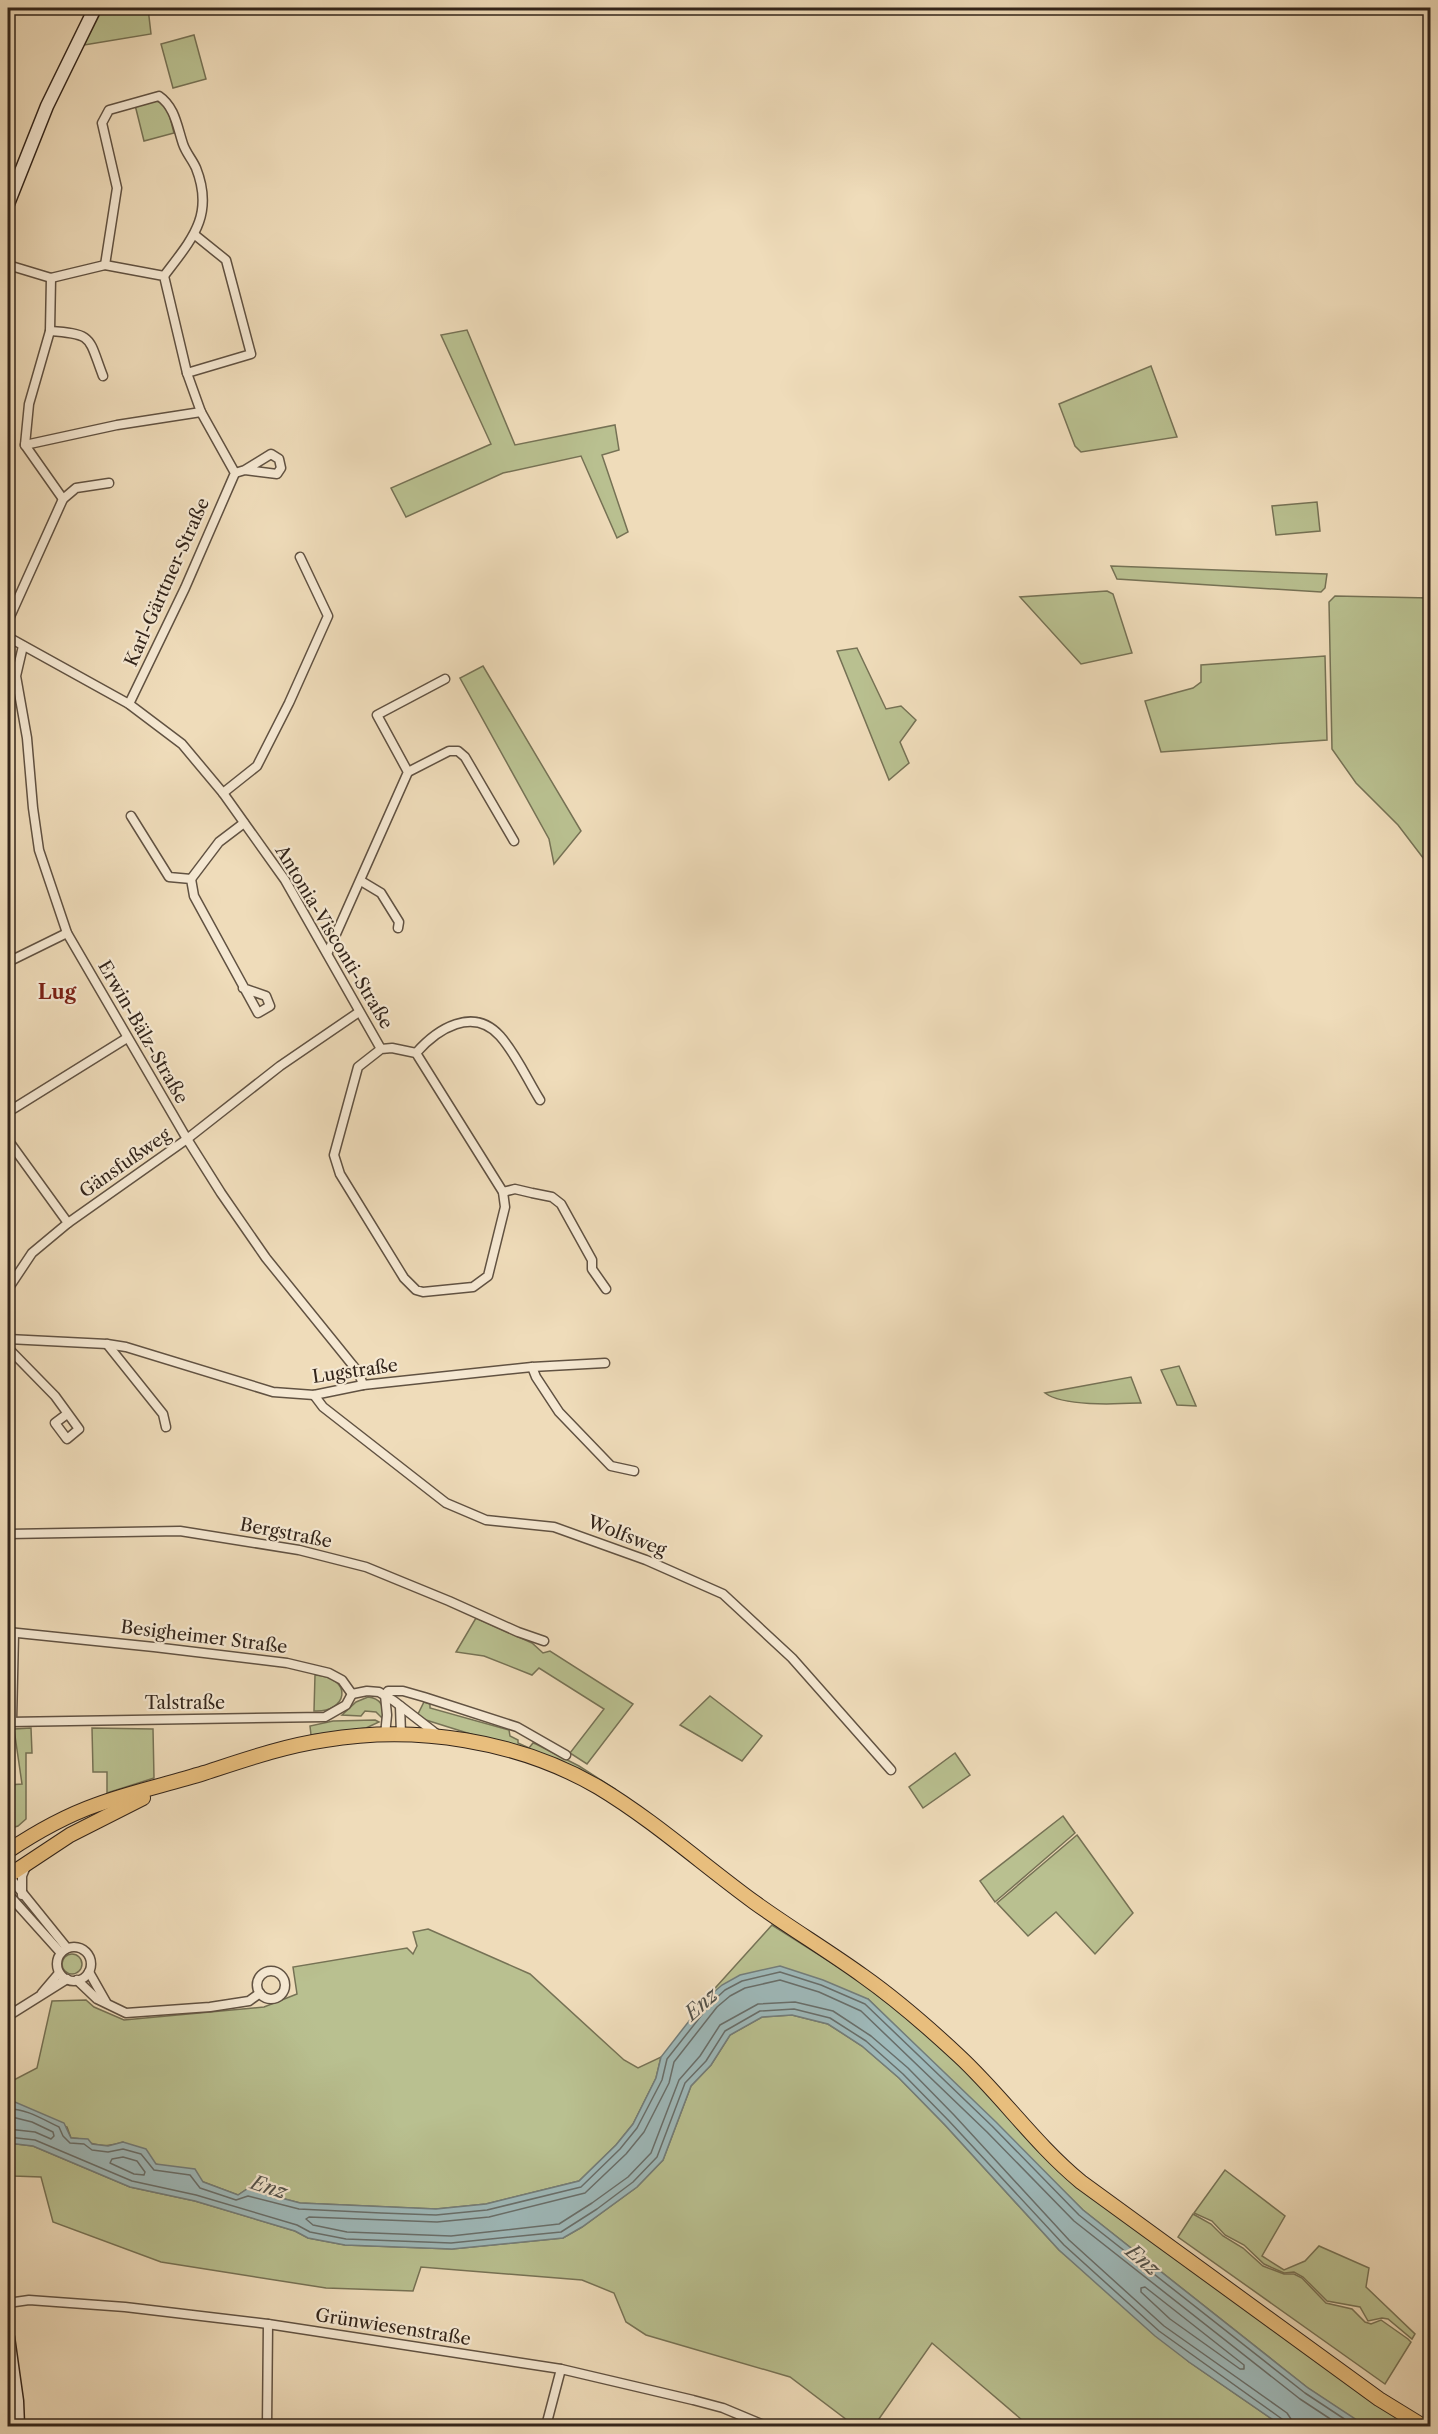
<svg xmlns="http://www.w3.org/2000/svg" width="1438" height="2434" font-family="'Libre Caslon Text',serif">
	<rect width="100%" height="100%" fill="#efdcba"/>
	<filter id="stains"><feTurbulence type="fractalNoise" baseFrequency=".00333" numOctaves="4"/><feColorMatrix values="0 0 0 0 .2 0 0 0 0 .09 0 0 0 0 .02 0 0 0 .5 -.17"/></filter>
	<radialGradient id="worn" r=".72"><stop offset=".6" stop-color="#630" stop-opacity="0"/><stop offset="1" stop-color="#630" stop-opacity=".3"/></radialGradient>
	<g fill="#b9c090" stroke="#767255" stroke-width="1.5">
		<path d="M103,8H148L151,34L84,45Z"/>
		<path d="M194,35L206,79L173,88L161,44Z"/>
		<path d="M155,100L167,106L174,133L144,141L135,105Z"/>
		<path d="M467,330L515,445L615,425L619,450L602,455L628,532L617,538L581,456L503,473L406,517L391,488L491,444L441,335Z"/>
		<path d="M1151,366L1177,437L1081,452L1075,446L1059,404Z"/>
		<path d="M1317,502L1320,531L1276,535L1272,506Z"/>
		<path d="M1111,566L1327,574L1325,588L1321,592L1117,579Z"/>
		<path d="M1107,591L1113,594L1132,653L1081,664L1020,597Z"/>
		<path d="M1335,596L1430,598V867L1398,825L1356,783L1332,749L1329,602Z"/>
		<path d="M857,648L886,709L901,706L916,720L900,742L909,763L889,780L837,651Z"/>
		<path d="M1325,656L1327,740L1161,752L1145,701L1193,688L1201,682V665Z"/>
		<path d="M483,666L581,831L554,864L549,839L460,678Z"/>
		<path d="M1179,1366L1196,1406L1177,1405L1161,1370Z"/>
		<path d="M1131,1377L1141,1403C1118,1404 1064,1407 1045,1393Z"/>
		<path d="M476,1618L532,1643L543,1653L550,1651L633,1704L587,1764L570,1753L604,1709L539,1668L532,1675L484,1656L456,1652Z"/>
		<path d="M315,1675C355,1678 347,1713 314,1711Z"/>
		<path d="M710,1696L762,1736L742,1761L680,1725Z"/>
		<path d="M368,1697C380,1698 386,1707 382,1718L376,1712L365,1711L361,1716L342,1715L356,1702Z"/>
		<path d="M424,1702L430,1704V1708L509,1730L510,1736L518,1740V1743L529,1748L533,1743L536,1744L579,1766L615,1789L614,1791L496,1742L426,1720L417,1716Z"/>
		<path d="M375,1720L379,1722L366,1728L311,1735L310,1726L333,1721Z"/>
		<path d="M31,1728L32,1753H26V1819L18,1826L8,1829V1785L22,1784L14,1729Z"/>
		<path d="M92,1728L153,1729L154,1778L107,1793V1772H93Z"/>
		<path d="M955,1753L970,1775L923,1808L909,1787Z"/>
		<path d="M1063,1816L1075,1833L995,1902L980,1881Z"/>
		<path d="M1077,1835L1133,1913L1095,1954L1056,1912L1028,1936L997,1903Z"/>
		<path d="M772,1925L884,1996L963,2067L1030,2140L1412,2426H1365L1308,2388L1083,2210L868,1999L707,1997Z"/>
		<path d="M428,1929L530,1974L624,2060L638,2068L661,2057L656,2078L633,2124L616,2145L579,2181L486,2204L436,2209L300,2203L247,2189L238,2195L156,2164L123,2142C113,2145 105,2147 94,2144C84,2142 84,2137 71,2138L67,2127L8,2102V2081H12L37,2068L52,2001L86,2000L94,2007L124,2020L264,2007L297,1994L293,1967L407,1948L413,1954L417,1946L413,1932Z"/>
		<circle cx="72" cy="1964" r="10"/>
		<path d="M792,2015L828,2024L862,2046L899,2078L945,2125L1059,2250L1189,2362L1282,2426H1029L932,2343L874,2426H855L790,2377L646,2335L626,2322L614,2293L582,2280L421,2267L413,2291L326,2288L161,2262L53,2222L41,2177L13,2176L8,2173V2143L33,2146L130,2187L195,2201L295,2231L308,2238L345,2245L452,2249L563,2238L582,2227L637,2187L663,2160L691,2086L711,2065L730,2035L762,2017Z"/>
		<path d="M1225,2170L1285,2216L1262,2256L1284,2270L1305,2261L1319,2246L1369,2268L1366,2287L1415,2334L1412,2339L1388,2319L1382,2318L1368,2321L1360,2307L1327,2301L1303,2277L1294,2272L1284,2273L1264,2264L1244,2245L1225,2235L1212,2221L1194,2213Z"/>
		<path d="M1193,2214L1211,2224L1223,2236L1243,2248L1263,2266L1284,2274H1294L1302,2278L1326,2303L1352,2309L1365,2322L1371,2324L1381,2320L1408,2339L1411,2342L1385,2384L1178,2237Z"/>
	</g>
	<path fill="#9eb9ba" stroke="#737d7a" stroke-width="1.5" d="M780,1966L823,1980L868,1999L996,2122L1083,2210L1308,2388L1366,2426H1282L1189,2362L1155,2336L1059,2250L945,2125L899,2078L862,2046L828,2024L792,2015L762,2017L730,2035L711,2065L691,2086L663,2160L637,2187L582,2227L563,2238L452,2249L345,2245L308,2238L295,2231L195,2201L130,2187L33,2146L8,2143V2102H15L64,2123L71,2138L88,2139L92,2144L108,2146L123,2142L146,2149L156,2164L195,2169L203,2182L238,2195L247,2189L300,2203L436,2209L486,2204L579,2181L616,2145L633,2124L656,2078L661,2057L707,1998L722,1985L740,1975Z"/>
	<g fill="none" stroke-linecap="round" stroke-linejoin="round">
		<g stroke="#686e6a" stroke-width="1.5">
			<path d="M8,2109C25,2108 44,2120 59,2127L63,2136L70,2143L84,2144L92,2150L108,2152L123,2149L141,2154L154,2170L190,2175L200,2188L236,2200L248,2196L299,2209L381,2213L436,2215L487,2210L581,2187L620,2149L637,2128L662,2080L667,2059L712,2002L725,1990L742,1981L780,1972L821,1985L865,2004L992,2126L1079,2215L1305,2393L1355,2426"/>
			<path d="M8,2116L32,2122L53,2132L54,2136L51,2139L35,2132L8,2129"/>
			<path d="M8,2137L35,2140L132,2181L196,2195L297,2225L310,2232L346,2239L451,2243L561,2232L597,2209L633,2182L657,2157L685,2083L706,2061L725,2031L760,2011L794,2009L830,2018L866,2041L903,2074L949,2121L1064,2245L1159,2331L1282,2419L1285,2426"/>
			<path d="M123,2157L137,2161L145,2172L144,2175L134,2174L110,2163L112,2159Z"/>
			<path d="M1141,2288L1145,2287L1244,2365V2369H1240L1170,2319L1141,2292Z"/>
			<path d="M1292,2426L1291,2419L1287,2413L1164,2326L1069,2240L954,2115L908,2068L871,2036L833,2011L795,2002L758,2004L720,2025L700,2056L679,2080L651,2153L628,2177L592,2203L559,2224L451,2236L347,2232L313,2225L306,2219L309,2217L437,2222L489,2217L585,2193L626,2154L644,2132L669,2083L674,2062L717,2007L730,1996L745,1988L780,1980L819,1992L861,2011L987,2132L1074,2221L1300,2399L1341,2426"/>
		</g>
		<defs>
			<g id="minor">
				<path d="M8,265L51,278L105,265L164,276L187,373L201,412L235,473L185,588L129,704"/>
				<path d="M105,265L117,188L102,123L109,110L159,96C175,107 177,126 183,144C186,153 192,159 196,168C215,216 191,240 164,276"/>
				<path d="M51,278L50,331L29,404L25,445L63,499"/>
				<path d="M50,331C94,334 88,337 103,376"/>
				<path d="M187,373L251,354L226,260L195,235"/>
				<path d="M25,445L117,425L201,412"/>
				<path d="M235,473L245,470L271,454L279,459L281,468L277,474L245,470"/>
				<path d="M8,621L63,499L76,488L109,483"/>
				<path d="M8,637L129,704L182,744L223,793L285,880L381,1049L392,1048L416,1053L503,1192L505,1207L488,1276L473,1287L423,1292L416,1290L404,1278L340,1174L334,1155L358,1067L381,1049"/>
				<path d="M23,646L16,676L27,738L33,808L39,850L67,933L187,1139L221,1193L266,1258L359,1373L363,1385"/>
				<path d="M408,772L449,751H458L465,757L514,841"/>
				<path d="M223,793L257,766L289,703L328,616L300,557"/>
				<path d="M131,816L169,877L191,879L194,896L258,1013L270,1006L266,996L243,988"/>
				<path d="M191,879L219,842L244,823"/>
				<path d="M361,881L381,893L399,922L398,928"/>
				<path d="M328,952L408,772L377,715L445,679"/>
				<path d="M8,962L67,933"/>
				<path d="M416,1053C437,1029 473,1006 500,1036C516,1054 527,1079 540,1100"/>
				<path d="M8,1112L127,1038"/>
				<path d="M8,1140L68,1223"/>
				<path d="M503,1192L515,1189L532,1193L552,1197L561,1204L592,1260V1269L606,1289"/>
				<path d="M8,1289L32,1253L68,1223L187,1139L280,1066L359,1012"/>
				<path d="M8,1339L107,1344L126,1347L273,1392L314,1395L363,1385L532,1367L605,1363"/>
				<path d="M107,1344L163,1414L166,1427"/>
				<path d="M8,1348L55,1396L79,1429L67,1439L55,1423L67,1414"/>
				<path d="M532,1367L536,1377L559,1412L611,1466L634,1471"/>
				<path d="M314,1395L323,1407L446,1503L486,1520L554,1527L646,1560L723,1594L792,1658L891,1770"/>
				<path d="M8,1534L180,1531L299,1550L366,1567L449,1601L518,1632L544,1641"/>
				<path d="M8,1632L154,1647L287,1663L329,1673L342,1680L352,1694"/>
				<path d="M352,1694L367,1691L379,1692L394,1701L438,1735"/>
				<path d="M385,1695L388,1691H403L424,1697L517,1727L566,1755"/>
				<path d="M400,1706L401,1734"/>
				<path d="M12,1721L14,1633"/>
				<path d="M8,1722L325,1717L346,1705L352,1694"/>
				<path d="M385,1735L387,1715L385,1695"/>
				<path d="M8,1875L67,1948"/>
				<path d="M8,1894L61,1953"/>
				<path d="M22,1895V1876L27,1864"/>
				<circle cx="74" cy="1964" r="17"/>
				<circle cx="271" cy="1985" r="14"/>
				<path d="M89,1972L106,2002"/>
				<path d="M77,1980L97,1999L126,2013L210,2007L249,2001L260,1993"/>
				<path d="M42,1993L59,1973"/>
				<path d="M8,2016L67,1979"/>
				<path d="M8,2303L29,2300L125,2307L268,2324L561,2369L693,2400L723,2408L766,2426"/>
				<path d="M267,2426L268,2324"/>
				<path d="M546,2426L561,2369"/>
			</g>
			<g id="secondary">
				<path d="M8,204L47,106L95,8"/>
				<path d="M8,2337L17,2401L18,2426"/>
			</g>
			<g id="primary">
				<path d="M8,1851C35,1833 65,1816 96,1805C131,1792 169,1784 204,1773C244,1760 284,1746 325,1740C416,1725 517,1740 598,1787C653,1820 702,1864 754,1902C790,1928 827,1950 863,1976C897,2000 929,2028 959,2056C1002,2096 1035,2144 1081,2182L1379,2399L1423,2426"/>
				<path d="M8,1876L70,1835L143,1798"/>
			</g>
		</defs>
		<use href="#minor" stroke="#615242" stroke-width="11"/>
		<use href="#secondary" stroke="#32241a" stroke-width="15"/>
		<use href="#primary" stroke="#32241a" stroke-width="16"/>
		<use href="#minor" stroke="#f5e8d2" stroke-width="8"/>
		<use href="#secondary" stroke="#f5e8d2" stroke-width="12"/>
		<use href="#primary" stroke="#e8be7d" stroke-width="14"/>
	</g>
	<g text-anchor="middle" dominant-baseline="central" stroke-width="4.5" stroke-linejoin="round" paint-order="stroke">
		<g font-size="18" fill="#32241a" stroke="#f5e8d2">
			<text transform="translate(167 582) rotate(-66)">Karl-Gärttner-Straße</text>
			<text transform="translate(334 937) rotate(59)">Antonia-Visconti-Straße</text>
			<text transform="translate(143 1032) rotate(60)">Erwin-Bälz-Straße</text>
			<text transform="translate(125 1163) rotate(-35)">Gänsfußweg</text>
			<text transform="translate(355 1371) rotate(-8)">Lugstraße</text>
			<text transform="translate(286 1533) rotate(11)">Bergstraße</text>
			<text transform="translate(627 1536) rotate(21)">Wolfsweg</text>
			<text transform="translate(204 1637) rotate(7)">Besigheimer Straße</text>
			<text x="185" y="1703">Talstraße</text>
			<text transform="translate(393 2327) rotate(9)">Grünwiesenstraße</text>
		</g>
		<g font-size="20" font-weight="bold" fill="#7a1f14" stroke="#f5e8d2">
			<text x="57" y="992">Lug</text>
		</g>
		<g font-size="20" font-style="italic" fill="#52514a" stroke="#f5e8d2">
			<text transform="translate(701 2004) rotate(-42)">Enz</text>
			<text transform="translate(269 2187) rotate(17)">Enz</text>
			<text transform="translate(1143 2260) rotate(40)">Enz</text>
		</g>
	</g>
	<rect width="1438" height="2434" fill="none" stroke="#efdcba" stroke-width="30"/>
	<rect x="9" y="9" width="1420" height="2416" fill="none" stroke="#32241a" stroke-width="3"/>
	<rect x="15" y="15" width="1408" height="2404" fill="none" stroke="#32241a" stroke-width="1.5"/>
	<rect width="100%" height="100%" filter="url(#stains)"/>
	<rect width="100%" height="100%" fill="url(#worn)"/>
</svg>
